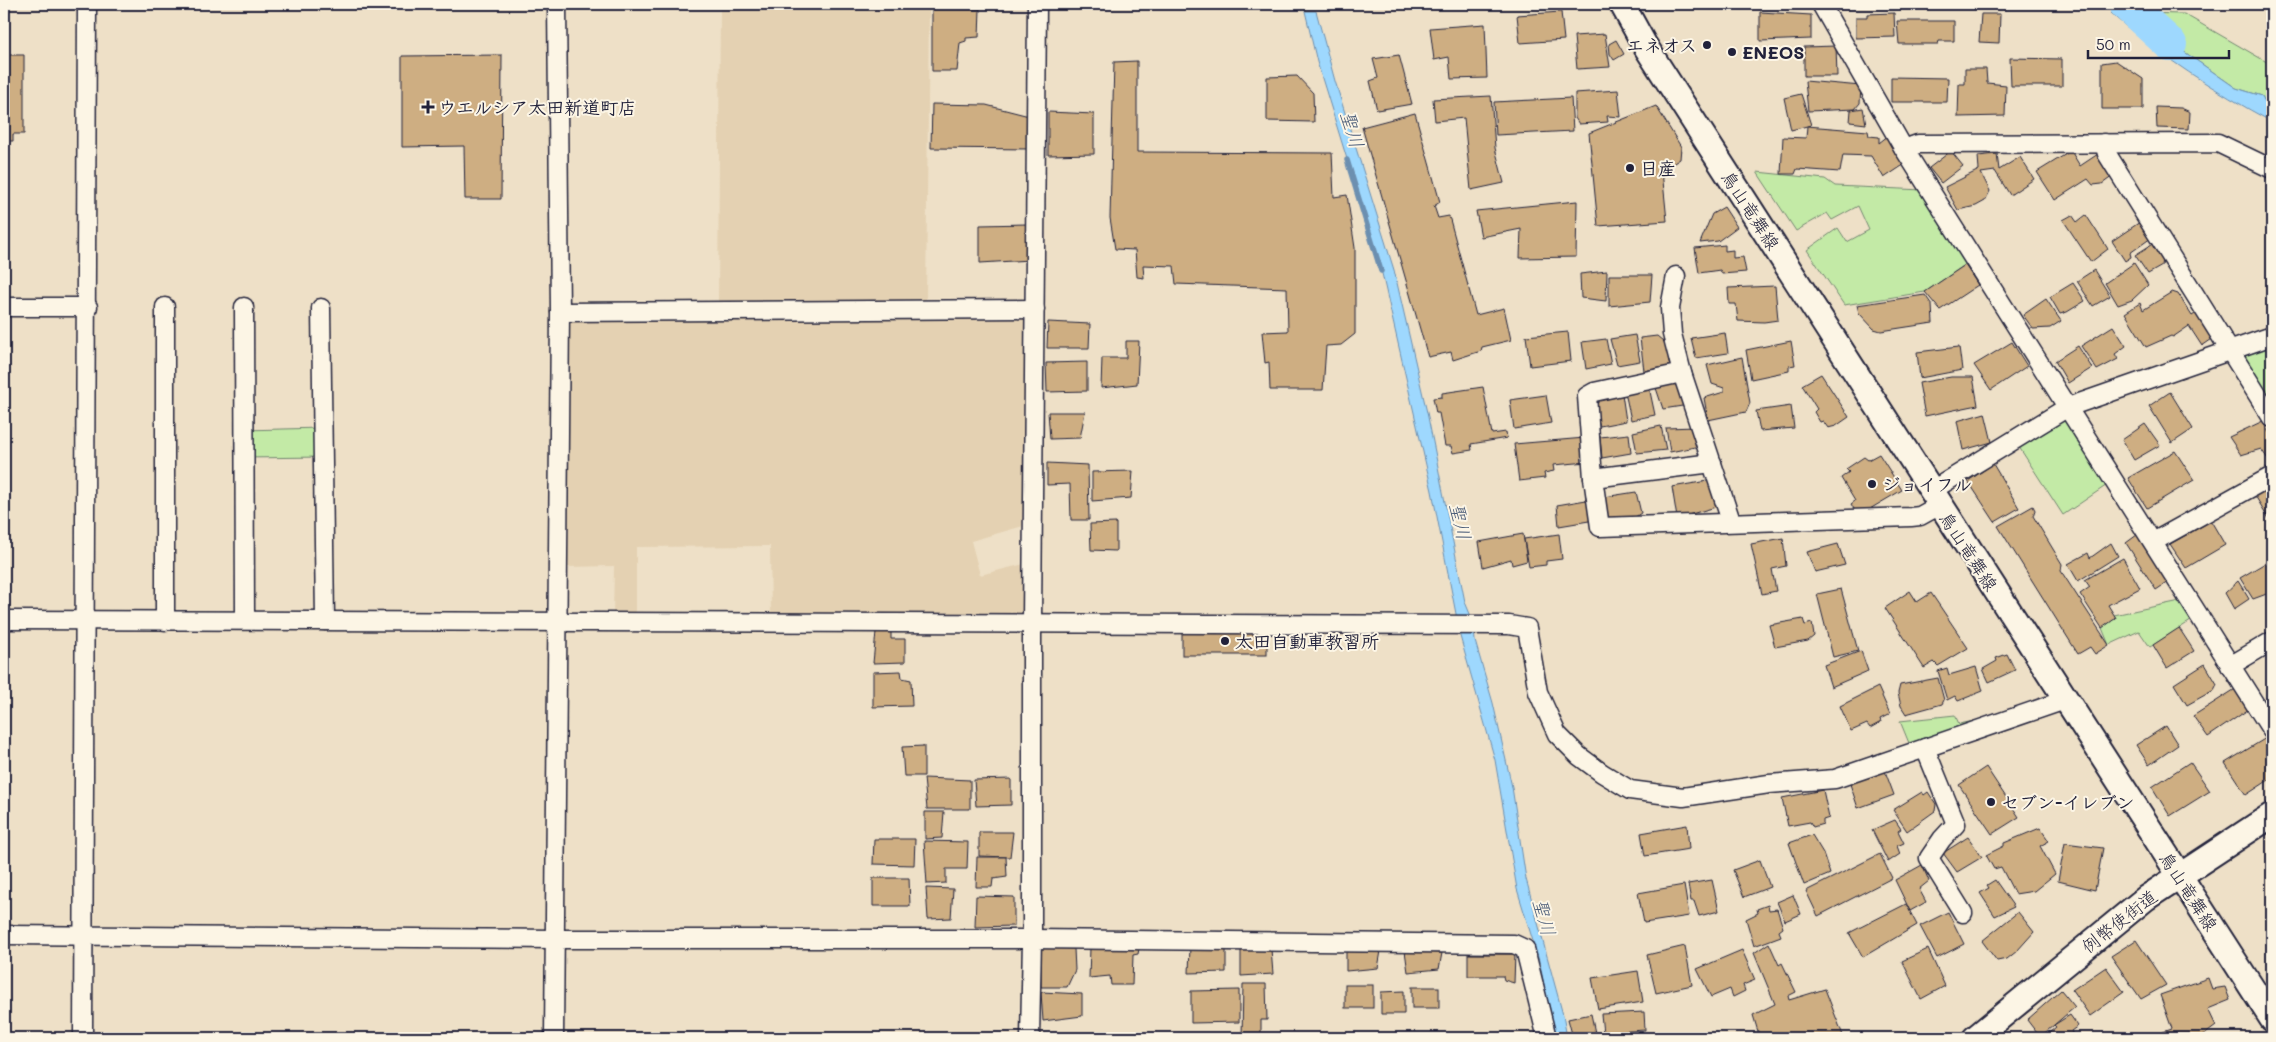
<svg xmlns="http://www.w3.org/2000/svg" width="2276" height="1042" font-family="Mali,'Klee One',sans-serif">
	<rect width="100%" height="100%" fill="#eee0c7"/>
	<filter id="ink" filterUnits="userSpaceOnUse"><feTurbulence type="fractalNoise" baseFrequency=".02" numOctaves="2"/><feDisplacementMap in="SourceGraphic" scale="10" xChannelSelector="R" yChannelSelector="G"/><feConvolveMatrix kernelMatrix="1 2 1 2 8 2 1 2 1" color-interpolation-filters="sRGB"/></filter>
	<g filter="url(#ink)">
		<path fill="#e4d1b2" d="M929,5L926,303L1029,317L1030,524L971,541L980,575L1028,563V615L771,617L770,546L636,547V616H613L614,566L565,567L567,326L571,320H771L770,303L718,304L720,6Z"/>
		<g fill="#c3eaa6" stroke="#728670">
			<path d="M2137,13L2184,14L2272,65V110L2268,108L2262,96L2236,88L2183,51Z"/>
			<path d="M1757,172L1825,179L1835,186L1923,190L1969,262L1925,292L1844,305L1807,250L1838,228L1847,242L1869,230L1858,206L1832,220L1827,213L1796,231Z"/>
			<path d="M2272,336V418L2232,351Z"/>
			<path d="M2064,419L2071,421L2110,483L2063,515L2019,447Z"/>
			<path d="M322,428L323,457L244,458V430Z"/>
			<path d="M2185,600L2197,617L2150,647L2139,631L2109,645L2102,628L2116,618L2114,615Z"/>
			<path d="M1955,715L1959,724L1984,719L1987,721L1911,748L1900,721Z"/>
		</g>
		<g fill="#9ed8fe" stroke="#6c8fb0">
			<path d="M1305,11H1316L1335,81L1394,270L1428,417L1465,602L1470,614L1474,619H1457L1432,491L1381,269L1317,62Z"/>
			<path d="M2110,13H2137L2183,51L2236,88L2262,96L2268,108L2272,110V122C2215,91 2160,56 2110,13Z"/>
			<path d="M1474,628L1475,641L1493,703L1512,787L1526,879L1563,1015L1567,1038H1554L1540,964L1517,889L1495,760L1458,629Z"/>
		</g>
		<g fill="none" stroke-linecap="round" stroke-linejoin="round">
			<path stroke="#6c8fb0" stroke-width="5.5" d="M1347,160L1381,271"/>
			<path stroke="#9ed8fe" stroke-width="34" d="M2126,4L2170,44"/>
		</g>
		<g fill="#ceae82" stroke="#22223b">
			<path d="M932,8L980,9L979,37L966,38V41L960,43L957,71H932Z"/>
			<path d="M1561,12L1564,40L1520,43L1517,15Z"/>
			<path d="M1760,12L1811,15V39L1760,41Z"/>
			<path d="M1894,13L1895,37L1856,38V17H1867V14Z"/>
			<path d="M1981,14H2000L1999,43L1979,42Z"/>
			<path d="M1897,21H1954V41H1939L1938,44H1899Z"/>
			<path d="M1485,24L1487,78L1451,79L1449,57L1434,60L1430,28Z"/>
			<path d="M1605,34L1610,67L1577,69L1574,36Z"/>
			<path d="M1616,40L1624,54L1614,60L1610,54L1609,44Z"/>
			<path d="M1836,46L1837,76H1804V47Z"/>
			<path d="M4,55H24V134H13V141H4Z"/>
			<path d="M502,55L501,199H465L464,146L402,147V56Z"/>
			<path d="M1399,55L1412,104L1377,110L1370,81L1378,78L1373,59Z"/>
			<path d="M2010,58L2062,59V86H2011Z"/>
			<path d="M1137,61V152L1332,153L1334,197L1347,195L1355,248V334L1341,345L1326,346L1323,390H1270L1269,362L1265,363L1262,332L1288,331L1287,288L1176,284L1174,266L1143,265L1144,278L1137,277L1135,250L1115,249L1110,218L1114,62Z"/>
			<path d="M2116,61L2143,79V109H2102V63Z"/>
			<path d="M1965,69H1986L1987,83L2006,85L2005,116L1958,117L1959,84H1965Z"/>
			<path d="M1297,76L1313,93L1314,122L1267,121V77Z"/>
			<path d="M1891,77L1948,78L1947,102H1891Z"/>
			<path d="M1805,81L1861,86L1860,103L1855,109L1808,111Z"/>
			<path d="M1618,90L1621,117L1607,116L1608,122L1579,124L1575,118V93Z"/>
			<path d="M1801,94L1811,125L1791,130L1784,98Z"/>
			<path d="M1491,96L1495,148L1504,183L1471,190L1464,118L1435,121L1433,99Z"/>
			<path d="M1571,98L1573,131L1496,135L1494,102Z"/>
			<path d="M932,104L986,105L1029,116L1030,149L931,148Z"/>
			<path d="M1656,106L1681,147L1680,159L1662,171L1667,221L1598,226L1589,133Z"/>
			<path d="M2156,107L2181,108L2190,112L2189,129L2157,128Z"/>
			<path d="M1863,108L1866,124L1850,122L1851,110Z"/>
			<path d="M1048,112L1094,114V154L1048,155Z"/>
			<path d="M1415,113L1440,202L1434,206L1438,218L1449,216L1476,315L1504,308L1511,340L1482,347L1481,351L1453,360L1451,352L1428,357L1362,127Z"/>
			<path d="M1807,126L1868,131L1869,136L1879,137V143L1889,135L1905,164L1884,178L1871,156L1843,155L1840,172L1797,169L1795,174H1781L1783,137L1806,138Z"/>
			<path d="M1951,151L1963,166L1941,183L1929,168Z"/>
			<path d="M2071,151L2080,166L2098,154L2113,176L2102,184L2093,185L2088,179L2055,200L2037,172Z"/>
			<path d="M1997,154L1999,170L2020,157L2034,179L2010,195L1995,171L1981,173L1990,191L1985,201L1976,206L1958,210L1945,187L1979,170L1978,156Z"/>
			<path d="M1577,201L1576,257L1520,258L1521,229L1481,237L1476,211Z"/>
			<path d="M1724,207L1737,227L1718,241L1700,243L1712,214Z"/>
			<path d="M2072,215L2077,222L2086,215L2108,249L2091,262L2063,220Z"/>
			<path d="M2140,222L2151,238L2130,253L2131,257L2125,261L2112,241Z"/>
			<path d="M1028,224L1030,260L980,263V225Z"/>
			<path d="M2154,243L2163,258L2162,266L2148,274L2135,255Z"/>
			<path d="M1725,245V251L1733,250V258L1743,257L1746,272L1722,274L1720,270L1699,273L1695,248Z"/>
			<path d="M2134,263L2148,285L2132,300L2118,305L2105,283Z"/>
			<path d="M1965,265L1978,285L1940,310L1925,292Z"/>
			<path d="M2094,270L2110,296L2093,306L2077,281Z"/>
			<path d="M1607,271L1606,301L1581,298L1580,274Z"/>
			<path d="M1609,275H1652L1650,302L1609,306Z"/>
			<path d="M2073,283L2085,301L2067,312L2060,314L2050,297Z"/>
			<path d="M1775,286L1778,320L1764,322L1738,321L1736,304H1729L1728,288Z"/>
			<path d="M2172,292L2178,294L2192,316L2198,312L2215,337L2202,346L2189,326L2173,337L2171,336L2146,347L2125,313L2140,303L2143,310Z"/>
			<path d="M1925,295L1932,305L1933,323L1881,331L1874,329L1859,313L1857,305Z"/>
			<path d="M2046,299L2061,321L2050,328L2033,329L2023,315Z"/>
			<path d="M1048,322L1090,324L1089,348H1047Z"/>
			<path d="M2113,326L2126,346L2115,354L2118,359L2097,370L2081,346Z"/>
			<path d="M1568,332L1571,361L1530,366L1526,336Z"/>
			<path d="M1725,333L1728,353L1696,358L1691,338Z"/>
			<path d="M1635,335L1640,361L1617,365L1610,339Z"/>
			<path d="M1657,336L1669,346L1672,366L1644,371L1640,338Z"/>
			<path d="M1606,339L1611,364L1586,369L1582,342Z"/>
			<path d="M1126,341H1139L1137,384L1101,388L1102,358H1126Z"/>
			<path d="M1791,341L1795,365L1789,366V371L1751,379L1746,350Z"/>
			<path d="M2012,342L2027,366L1991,390L1974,365Z"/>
			<path d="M2078,346L2092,368L2068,383L2055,361Z"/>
			<path d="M1959,347L1962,370L1920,378L1917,352Z"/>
			<path d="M1742,357L1750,403L1746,412L1708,420L1704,398L1724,392V388L1712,384L1707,365Z"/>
			<path d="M1087,362V391L1047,392L1046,363Z"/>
			<path d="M1821,374L1849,417L1836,426L1828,428L1823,421L1820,422L1814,412L1817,409L1802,385Z"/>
			<path d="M1951,377H1973L1978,405L1925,416L1919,383Z"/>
			<path d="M1679,380L1689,405L1663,409L1655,385Z"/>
			<path d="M1483,387L1492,434L1506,432L1507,438L1471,444L1472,450L1453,453L1451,446H1445L1439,413H1436L1433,398L1442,397V393Z"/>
			<path d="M1649,387L1655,415L1631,420L1625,392Z"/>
			<path d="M2170,392L2193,429L2172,443L2149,406Z"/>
			<path d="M1622,394L1626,421L1600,426L1594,407L1603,397Z"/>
			<path d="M1546,395L1551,423L1514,429L1510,400Z"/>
			<path d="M1791,406L1794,428L1760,431L1756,411Z"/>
			<path d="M1048,412H1085L1080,438L1050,439Z"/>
			<path d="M1985,413L1992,442L1963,450L1957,421Z"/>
			<path d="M2263,421L2269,433L2272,431V461L2270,462L2261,449L2241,455L2229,437Z"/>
			<path d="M2145,424L2160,445L2134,460L2122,440Z"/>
			<path d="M1661,426L1666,450L1637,453L1633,432Z"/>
			<path d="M1696,427L1700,446L1670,452L1666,428Z"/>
			<path d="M1629,434L1631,453L1602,458L1600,437Z"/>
			<path d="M1585,438L1588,462L1553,465L1554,471L1544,473L1545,478L1519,481L1514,444Z"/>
			<path d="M2175,451L2194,480L2147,508L2128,478Z"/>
			<path d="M1879,454L1902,490L1863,513L1857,514L1851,504L1855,501L1841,478L1849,472L1846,469L1864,457L1868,460Z"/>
			<path d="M1047,463L1088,465L1089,520H1071L1070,484L1047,485Z"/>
			<path d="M1993,464L2019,508L1995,522L1968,481Z"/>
			<path d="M1133,471L1131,498L1092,501V472Z"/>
			<path d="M1713,480L1716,507L1677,518L1672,487Z"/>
			<path d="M2272,485V521L2271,522L2254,494Z"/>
			<path d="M1636,492L1641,513L1635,517L1608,518L1604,497Z"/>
			<path d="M1592,499L1595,520L1559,526L1557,505Z"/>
			<path d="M2033,506L2035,510L2033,516L2062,564L2061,571L2109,645L2095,654L2090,647L2078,654L1998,526Z"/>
			<path d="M2211,521L2225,545L2186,568L2170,544Z"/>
			<path d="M1116,523V551L1091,550L1090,524Z"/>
			<path d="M2141,532L2171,580L2156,590L2126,543Z"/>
			<path d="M1523,534L1527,561L1512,565L1511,559L1483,567L1479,542Z"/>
			<path d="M1559,534L1562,559L1546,561V565L1529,567L1524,539Z"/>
			<path d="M1783,538L1786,566L1772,569L1776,591L1762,594L1751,544Z"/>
			<path d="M2111,543L2118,556L2078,581L2068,564L2088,553L2090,558Z"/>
			<path d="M1838,544L1845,565L1815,572L1807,552Z"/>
			<path d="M2123,558L2140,588L2108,605L2116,618L2102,628L2080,594L2090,587L2085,580Z"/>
			<path d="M2272,559V592L2253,599L2240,578Z"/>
			<path d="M2238,581L2249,599L2234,609L2225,593Z"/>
			<path d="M1841,589L1858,651L1833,657L1817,594Z"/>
			<path d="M1910,591L1917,602L1931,593L1968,648L1938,666L1934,662L1924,668L1885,608Z"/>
			<path d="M1803,619L1805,625L1812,623L1814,636L1808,641L1775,647L1769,625Z"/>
			<rect x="1182" y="627" width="85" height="28"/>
			<path d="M2179,628L2194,651L2167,668L2153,645Z"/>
			<path d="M876,632H891V639H905V662L873,663Z"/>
			<path d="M1861,651L1868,671L1831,687L1824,665Z"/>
			<path d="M2007,654L2015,670L1989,682L1983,669L1997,661L1996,658Z"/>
			<path d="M2205,664L2217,684L2214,690L2187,705L2174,684Z"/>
			<path d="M1976,667L1983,691L1958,701L1955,696L1947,700L1938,671L1947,668L1949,675Z"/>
			<path d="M901,671L902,678L911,680L912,706L873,707V672Z"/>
			<path d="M1938,678L1944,700L1942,704L1906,714L1901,706L1898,693L1900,685Z"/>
			<path d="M2240,686L2255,705L2208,737L2193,716Z"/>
			<path d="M1878,687L1890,714L1880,719L1881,722L1870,728L1867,724L1851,731L1840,706Z"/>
			<path d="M2166,726L2178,745L2149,765L2136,745Z"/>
			<path d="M2271,735L2272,778L2246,795L2225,763Z"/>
			<path d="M924,746V776H904L902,747Z"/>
			<path d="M2190,762L2210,791L2170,816L2152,787Z"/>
			<path d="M1986,767L2019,817L1992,834L1959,785Z"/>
			<path d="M1885,771L1894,795L1858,808L1850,784Z"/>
			<path d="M924,778L970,780V809H927Z"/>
			<path d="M1011,779V805L976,806L974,780Z"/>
			<path d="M1823,790L1829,818L1823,820V824L1813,827L1810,822L1788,826L1782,798Z"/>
			<path d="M1922,792L1924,795L1928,792L1936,804L1935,811L1907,831L1893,810Z"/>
			<path d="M925,812H944L942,838L925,839Z"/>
			<path d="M1895,820L1901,829L1898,831L1904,843L1897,846L1900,854L1888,862L1872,830Z"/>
			<path d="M1687,825L1689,849L1645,856L1641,833Z"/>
			<path d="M2040,828L2049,841L2040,846L2055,874L2034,891L2015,894L2001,867L1994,869L1986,855L2004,846V843Z"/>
			<path d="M979,832H1013L1010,857L979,856Z"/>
			<path d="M1812,835L1823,853L1830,874L1804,885L1789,843Z"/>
			<path d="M1968,837L1982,857L1957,872L1943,853Z"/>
			<path d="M874,839H915L914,865L873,864Z"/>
			<path d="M924,841L968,842L967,869H946V883L927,884Z"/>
			<path d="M2065,843L2103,848L2095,890L2058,881Z"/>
			<path d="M1880,854L1892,878L1818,916L1806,891Z"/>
			<path d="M977,857H1006L1007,877L993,879L992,887H976Z"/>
			<path d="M1760,860L1770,887L1744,897L1733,870Z"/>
			<path d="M1922,865L1929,881L1919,889L1926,902L1910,911L1895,880Z"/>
			<path d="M873,878H909L910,906H873Z"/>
			<path d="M1712,880L1719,911L1699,916L1694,901H1691L1688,884Z"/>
			<path d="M1995,880L2014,907L1995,916L1980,893L1989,888L1987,885Z"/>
			<path d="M1684,885L1689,916L1644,923L1638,893Z"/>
			<path d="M926,888L953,889L951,918L928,919Z"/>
			<path d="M1793,895L1801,914L1785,921L1777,902Z"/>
			<path d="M976,896L1014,897V926L975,927Z"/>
			<path d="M1906,904L1917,925L1863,957L1849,933Z"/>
			<path d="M1768,905L1769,910L1777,909L1783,928L1779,931L1781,936L1754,946L1746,919L1758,913L1757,909Z"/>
			<path d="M1948,912L1964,944L1937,958L1920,926Z"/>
			<path d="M2018,912L2034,932L2017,951L2007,959L1997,961L1982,941Z"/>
			<path d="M2136,940L2166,985L2141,999L2111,956Z"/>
			<path d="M1769,943L1779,965L1782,963L1796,992L1788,996L1789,1000L1825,989L1844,1038H1749L1759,1035L1753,1015L1775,1004L1754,953Z"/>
			<path d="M1140,944L1138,954L1133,955L1132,985H1111L1110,976L1089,978L1090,948Z"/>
			<path d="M1226,945V972L1189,973L1190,946Z"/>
			<path d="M1241,945L1271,949L1273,974L1241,976Z"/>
			<path d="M1685,946L1692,985L1656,993L1647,955Z"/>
			<path d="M1041,947L1074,949L1075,970L1067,987H1041Z"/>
			<path d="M1928,949L1945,986L1921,999L1902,961Z"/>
			<path d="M1742,950L1755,980L1743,985L1745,991L1733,997L1730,989L1711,997L1697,969Z"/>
			<path d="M1346,951H1381L1378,968L1346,971Z"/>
			<path d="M1405,951L1442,953L1439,969L1408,972Z"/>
			<path d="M1468,954H1515L1514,983L1504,980L1503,976H1468Z"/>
			<path d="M2106,967L2124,992L2090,1016L2072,990Z"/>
			<path d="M1638,971L1643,1002L1598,1009L1592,978Z"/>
			<path d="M2208,978L2212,989L2225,987L2230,1000L2208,1009L2216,1026L2200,1038H2160L2164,1037L2163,1032L2172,1029L2160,995Z"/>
			<path d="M1243,984H1266L1267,1020H1261V1037L1269,1038H1242Z"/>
			<rect x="1345" y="985" width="28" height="23"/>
			<rect x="1412" y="987" width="27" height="21"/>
			<path d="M1239,990V1022L1191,1023V991Z"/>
			<path d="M2061,990L2075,1007L2040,1037L2027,1020Z"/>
			<path d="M1404,991V1014H1381V992Z"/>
			<path d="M1041,992L1082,994V1016L1043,1021Z"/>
			<path d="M1644,1012L1645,1030L1603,1033L1601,1014Z"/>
			<path d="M1591,1014L1595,1033L1573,1038L1568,1019Z"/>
			<path d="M2070,1015L2078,1026L2071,1031L2075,1038H2043L2056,1027L2054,1025Z"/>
			<path d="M1617,1034L1618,1038H1598V1037Z"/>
		</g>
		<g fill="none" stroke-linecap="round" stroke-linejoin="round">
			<defs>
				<g id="minor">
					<path d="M1821,4L1904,149L2272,731"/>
					<path d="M2104,143L2107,154L2272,418"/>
					<path d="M1904,149L1918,144L2218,143L2272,169"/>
					<path d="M1676,276L1670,308L1672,334L1682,373L1731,521"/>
					<path d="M4,307H88"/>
					<path d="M165,307V621"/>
					<path d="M244,307L245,620"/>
					<path d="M321,308L325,621"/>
					<path d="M560,312L1035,309"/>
					<path d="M1682,373L1594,392L1587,396L1593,478L1600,527L1911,517L1920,516L1940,505"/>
					<path d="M1593,478L1712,463"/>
					<path d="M1931,491L2068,407L2272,336"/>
					<path d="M2153,542L2272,476"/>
					<path d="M4,620L1509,625L1527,628L1538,692L1557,734L1579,756L1602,773L1630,790L1683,797L1769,784L1835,779L2065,700"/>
					<path d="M2230,666L2272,641"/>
					<path d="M1925,748L1956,824L1942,839L1929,858L1963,913"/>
					<path d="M4,935L554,939H1032L1514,944L1525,949L1547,1038"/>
					<path d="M83,1038C82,693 88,349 87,4"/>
					<path d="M554,1038L560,312L557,4"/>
					<path d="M1030,1038L1032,939V623L1037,4"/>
				</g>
				<g id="secondary">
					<path d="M1622,4L1644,44L2272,1019"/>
					<path d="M1975,1038L2146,898L2272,815"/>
				</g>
			</defs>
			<use href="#minor" stroke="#22223b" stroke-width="21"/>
			<use href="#secondary" stroke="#22223b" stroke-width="28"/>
			<use href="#minor" stroke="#fcf5e5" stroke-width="18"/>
			<use href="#secondary" stroke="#fcf5e5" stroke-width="24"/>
		</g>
	</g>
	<g fill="#22223b" stroke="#fcf5e5" stroke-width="2">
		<circle cx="1707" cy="45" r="5"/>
		<circle cx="1732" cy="52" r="5"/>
		<path d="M425.5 99.5h5v5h5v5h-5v5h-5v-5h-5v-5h5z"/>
		<circle cx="1630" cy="168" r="5"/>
		<circle cx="1872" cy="484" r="5"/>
		<circle cx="1225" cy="641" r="5"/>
		<circle cx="1991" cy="802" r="5"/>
	</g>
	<g text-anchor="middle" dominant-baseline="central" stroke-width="4" stroke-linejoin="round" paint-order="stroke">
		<g font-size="18" font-weight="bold" fill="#22223b" stroke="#fcf5e5" text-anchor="start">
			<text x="1697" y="45" text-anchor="end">エネオス</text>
			<text x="1742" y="52">ENEOS</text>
			<text x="438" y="107">ウエルシア太田新道町店</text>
			<text x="1640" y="168">日産</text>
			<text x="1882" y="484">ジョイフル</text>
			<text x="1235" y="641">太田自動車教習所</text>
			<text x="2001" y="802">セブン-イレブン</text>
		</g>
		<g font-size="18" fill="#22223b" stroke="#fcf5e5">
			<text transform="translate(1751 210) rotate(57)">鳥山竜舞線</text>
			<text transform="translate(1969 551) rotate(57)">鳥山竜舞線</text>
			<text transform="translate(2189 891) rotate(57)">鳥山竜舞線</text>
			<text transform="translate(2119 921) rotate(-38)">例幣使街道</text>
		</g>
		<g font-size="19" font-style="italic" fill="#475976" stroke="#fcf5e5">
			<text transform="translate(1353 129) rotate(73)">聖川</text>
			<text transform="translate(1461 521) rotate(77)">聖川</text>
			<text transform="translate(1545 917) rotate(75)">聖川</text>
		</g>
	</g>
	<rect width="2276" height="1042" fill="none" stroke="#fcf5e5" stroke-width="20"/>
	<rect x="10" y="10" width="2256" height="1022" fill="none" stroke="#22223b" stroke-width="2" filter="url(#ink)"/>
	<path d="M2088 50v8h141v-8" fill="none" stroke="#22223b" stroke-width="2.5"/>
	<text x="2096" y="50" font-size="15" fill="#22223b" stroke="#fcf5e5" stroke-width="4" paint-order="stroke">50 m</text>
</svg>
